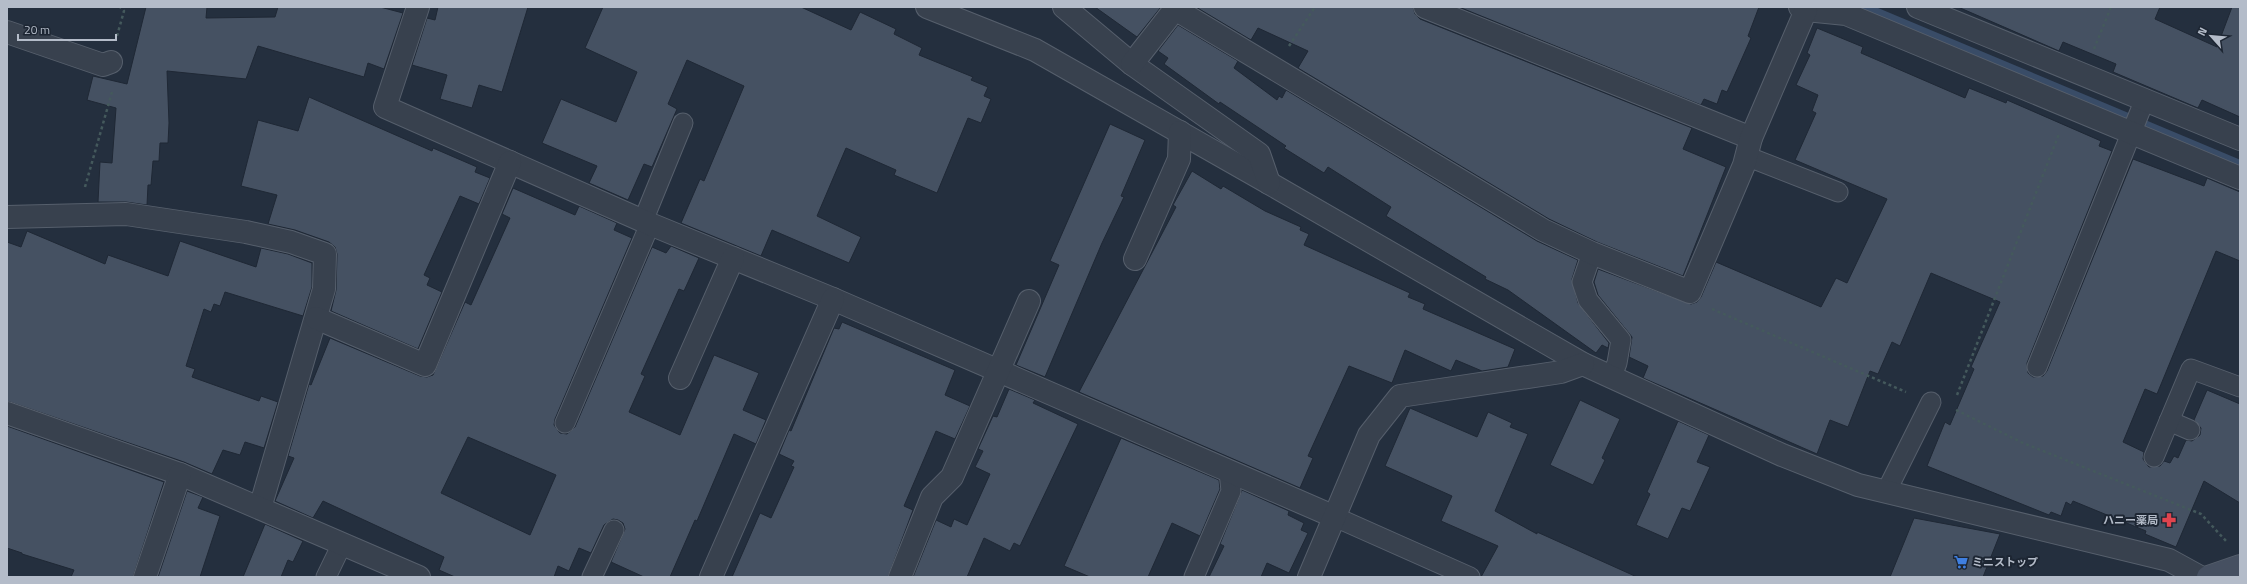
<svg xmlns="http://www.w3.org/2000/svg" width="2247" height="584" font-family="'Titillium Web','Noto Sans JP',sans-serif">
	<rect width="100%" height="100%" fill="#242f3e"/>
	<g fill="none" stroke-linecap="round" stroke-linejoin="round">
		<path stroke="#394c67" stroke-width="10" d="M1863,7L2240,165"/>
	</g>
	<g fill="#455162" stroke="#1f2835" fill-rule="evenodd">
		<path d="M146,7H207L206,18L275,17L278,7H380L403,13L384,69L368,63L364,77L258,46L246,79L167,71L169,123L168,143H160L159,161H153L151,185H148L147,205L126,202H98L100,162L112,163L116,108L87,100L93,76L127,84Z"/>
		<path d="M438,7H528L502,92L479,85L472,108L440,99L447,75L412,65L427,18L435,20Z"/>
		<path d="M603,7H801L851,30L860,12L896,29L894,34L922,48L919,55L973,77L971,80L988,87L984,96L991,99L981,123L968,118L937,193L894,175L896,170L846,148L817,216L861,237L849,263L772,230L761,256L681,223L700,179L704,181L744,86L687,60L668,104L677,109L652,167L644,164L628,200L589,183L597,166L542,143L561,99L616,122L637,72L585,48Z"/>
		<path d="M1095,7H1161L1137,37Z"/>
		<path d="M1196,7H1413L1415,14L1420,19L1692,128L1683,149L1726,167L1683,276L1597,242L1549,219L1298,68L1308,51L1258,28L1251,40Z"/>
		<path d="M1459,7H1759L1748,36L1751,38L1727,92L1722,90L1717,104L1704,99L1701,105Z"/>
		<path d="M1958,7H2160L2155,19L2217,47L2232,7H2240V117L2202,100L2198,108L2113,72L2116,64L2063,42L2059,51Z"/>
		<path d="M1178,25L1238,61L1234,68L1277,100L1279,96L1282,98L1286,90L1537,241L1578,260L1572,279L1578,303L1609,343L1608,348L1602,345L1596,353L1508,290L1485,279L1486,277L1386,216L1391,207L1328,167L1324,173L1284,148L1286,146L1220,102L1219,104L1164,64L1168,58L1158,51Z"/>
		<path d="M1817,28L1863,47L1861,53L1965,98L1969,88L2006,103L2007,100L2101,141L2099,146L2112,151L2027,363L2028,373L2033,377L2043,376L2047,371L2133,159L2204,186L2207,178L2240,192V261L2216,251L2157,394L2145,389L2123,442L2144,452L2143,459L2149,467L2160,466L2164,461L2170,463L2174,456L2178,458L2186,440L2192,441L2200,435L2201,428L2194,420L2207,390L2240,404V503L2204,481L2176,547L2145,534L2146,531L2073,501L2071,505L2066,502L2061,516L2051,512L2049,515L1927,466L1945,422L1950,425L1974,369L1971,367L2000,302L1931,273L1900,346L1892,342L1878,374L1870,371L1848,427L1830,420L1817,454L1643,378L1648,366L1629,357L1632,337L1598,295L1594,282L1598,269L1691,304L1697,302L1701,297L1716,262L1821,307L1836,278L1847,283L1887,199L1795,160L1816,113L1812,111L1818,95L1796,85L1810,55L1807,53Z"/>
		<path d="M309,97L432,151L433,148L477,167L475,172L490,178L479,204L460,196L424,275L430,278L427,285L442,292L418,349L331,311L336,290L337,254L335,247L329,242L295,230L268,224L277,195L241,186L258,120L298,131Z"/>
		<path d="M1110,124L1145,140L1121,196L1124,197L1102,243L1045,377L1016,365L1059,265L1050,261Z"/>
		<path d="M1192,171L1221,189L1223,186L1265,211L1301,227L1300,230L1309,234L1304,245L1410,293L1408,297L1425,304L1423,309L1515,349L1508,367L1482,371L1456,360L1451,371L1405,350L1392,383L1349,366L1308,456L1313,458L1300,488L1079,392L1176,207L1173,205Z"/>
		<path d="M513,188L575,215L579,206L617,223L614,230L632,238L555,419L554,425L560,433L567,434L575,427L652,247L666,253L671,246L699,258L684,291L679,289L641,374L645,376L629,412L680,435L714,355L759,373L743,410L766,420L756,444L734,434L697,521L695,520L670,577H644L611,562L625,529L623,523L618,520L613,519L604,525L591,553L579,548L569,571L558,566L554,577H455L439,570L444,557L323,501L313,518L275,501L294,458L288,456L309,384L311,385L330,338L420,376L427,377L433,375L465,302L471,305L510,218L502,214ZM468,437L556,475L530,535L441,493Z"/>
		<path d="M27,231L105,264L108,255L168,276L180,241L256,267L261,248L288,254L312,263V287L303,316L225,292L220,306L214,304L211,312L204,309L186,366L195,369L192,377L259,401L261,396L278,402L264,448L245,442L240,455L223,450L212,474L184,462L7,401V242L21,247Z"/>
		<path d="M842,322L955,370L945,395L970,406L955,439L936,431L904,506L913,510L888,577H732L760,513L771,518L794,467L791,466L794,461L779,454L789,430L791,431L834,328L839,329Z"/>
		<path d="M1009,389L1035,400L1033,403L1078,424L1020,546L1014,543L1010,551L984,538L967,577H913L936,520L951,527L954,519L967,525L990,474L975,467L983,451L978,449L993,416L997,417Z"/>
		<path d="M1580,400L1620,419L1602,458L1605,460L1593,485L1550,465Z"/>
		<path d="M1410,408L1477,437L1488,412L1512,423L1510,427L1528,434L1495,511L1537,534V532L1637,577H1481L1498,546L1441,521L1452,496L1385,466Z"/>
		<path d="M1678,421L1709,435L1697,462L1710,467L1690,511L1682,508L1668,539L1636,525L1650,494L1647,492Z"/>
		<path d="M7,426L164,482L133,577H71L74,570L22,554V553L7,548Z"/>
		<path d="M1121,438L1219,480L1220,489L1200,536L1172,523L1148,577H1090L1064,566Z"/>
		<path d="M1242,490L1289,511L1288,515L1304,523L1301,530L1308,533L1289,573L1267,563L1261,577H1209L1224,546L1220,544Z"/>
		<path d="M187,491L203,497L198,508L220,516L200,577H158Z"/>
		<path d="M1914,518L2000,534L1983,577H1890Z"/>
		<path d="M265,524L303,541L293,562L288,560L281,577H243Z"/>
	</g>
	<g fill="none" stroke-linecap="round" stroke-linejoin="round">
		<defs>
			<g id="lane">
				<path d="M1746,156L1838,192"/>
				<path d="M643,221L683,123"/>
				<path d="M1592,253L1582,282L1588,300L1621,340L1617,363L1611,378"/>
				<path d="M2037,367L2145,99"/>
				<path d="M2169,421L2190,430"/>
				<path d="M565,423L650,224"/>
				<path d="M2154,457L2191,369L2240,387"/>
				<path d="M1886,492L1931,402"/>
				<path d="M1335,517L1470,577"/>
				<path d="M326,577L342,544"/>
				<path d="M592,577L614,530"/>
				<path d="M1194,577L1231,491L1229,472"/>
			</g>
			<g id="street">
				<path d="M418,7L385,107L650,224L833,299L1335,517"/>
				<path d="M927,7L1035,50L1269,183L1583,364L1782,455L1858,485L2169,560L2200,577"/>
				<path d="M1064,7L1132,64L1259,154L1269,183"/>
				<path d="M1425,7L1751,138"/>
				<path d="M1800,7L1806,10L1846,14L2240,178"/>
				<path d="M1918,7L2240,139"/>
				<path d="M7,32L103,65L111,62"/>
				<path d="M1132,64L1175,9L1543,230L1592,253L1690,292L1744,165L1751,138L1806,10"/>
				<path d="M7,217L126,214L246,232L291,242L325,254L324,289L260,508"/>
				<path d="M1135,259L1179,159L1180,132"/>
				<path d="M316,318L425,365L510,162"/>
				<path d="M680,378L733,258"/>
				<path d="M7,413L180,474L419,577"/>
				<path d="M145,577L180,474"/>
				<path d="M711,577L833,299"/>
				<path d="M900,577L932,497L952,477L1029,301"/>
				<path d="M1309,577L1369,435L1400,396L1561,372L1583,364"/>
			</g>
			<path id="secondary" d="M2208,577L2240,566"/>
		</defs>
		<use href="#lane" stroke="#565f6c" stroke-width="21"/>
		<use href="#street" stroke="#565f6c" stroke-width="24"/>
		<use href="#secondary" stroke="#565f6c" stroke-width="24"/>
		<g stroke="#44595c" stroke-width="2.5" stroke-dasharray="3 3" stroke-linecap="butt">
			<path d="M117,36L124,11L120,7"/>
			<path d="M1289,46L1315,7"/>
			<path d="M2094,49L2111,7"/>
			<path d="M85,187L112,92"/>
			<path d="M1712,309L1906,392"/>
			<path d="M1957,395L2059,134"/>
			<path d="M1956,410L2023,443L2201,514L2226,541"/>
		</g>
		<use href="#lane" stroke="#38414e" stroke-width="19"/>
		<use href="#street" stroke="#38414e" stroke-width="22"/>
		<use href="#secondary" stroke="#465061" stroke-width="22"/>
	</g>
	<defs>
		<symbol id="pharmacy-bare" viewBox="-9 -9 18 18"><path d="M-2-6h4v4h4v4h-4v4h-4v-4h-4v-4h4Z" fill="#e0444e" stroke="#1d2633" stroke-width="2.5" paint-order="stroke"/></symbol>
		<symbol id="supermarket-bare" viewBox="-9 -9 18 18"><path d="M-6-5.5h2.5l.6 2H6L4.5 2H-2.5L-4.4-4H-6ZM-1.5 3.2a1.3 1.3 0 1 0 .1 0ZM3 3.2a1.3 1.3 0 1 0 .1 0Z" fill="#3f7fe0" stroke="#1d2633" stroke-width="2.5" paint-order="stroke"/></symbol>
	</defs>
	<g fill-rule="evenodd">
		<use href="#pharmacy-bare" x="2159" y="510" width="20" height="20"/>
		<use href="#supermarket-bare" x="1951" y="552" width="20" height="20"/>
	</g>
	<g text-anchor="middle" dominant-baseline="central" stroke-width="4" stroke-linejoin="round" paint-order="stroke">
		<g font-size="11" font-weight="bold" fill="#b4bcc9" stroke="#1d2633" text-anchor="end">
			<text x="2158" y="520">ハニー薬局</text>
			<text x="1972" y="562" text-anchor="start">ミニストップ</text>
		</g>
	</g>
	<rect width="2247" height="584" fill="none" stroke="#b4bcc9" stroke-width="16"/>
	<g transform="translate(2211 36) rotate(297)" stroke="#1d2633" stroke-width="3" paint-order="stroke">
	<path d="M0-3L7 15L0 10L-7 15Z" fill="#b4bcc9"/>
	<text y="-6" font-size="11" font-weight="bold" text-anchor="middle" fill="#b4bcc9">N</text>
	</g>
	<path d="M18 34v6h98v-6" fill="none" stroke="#b4bcc9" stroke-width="2"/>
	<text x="24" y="34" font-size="12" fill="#b4bcc9" stroke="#1d2633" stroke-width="3" paint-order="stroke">20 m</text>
</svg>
